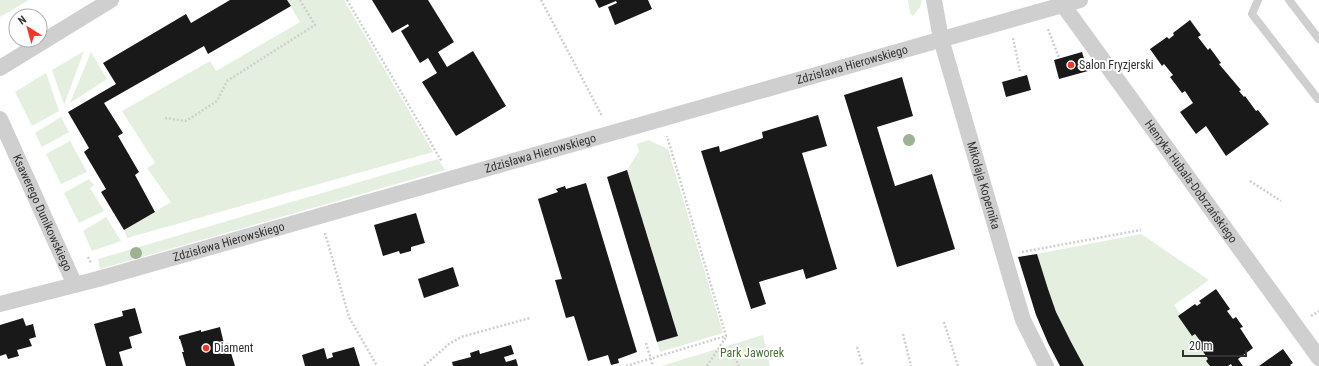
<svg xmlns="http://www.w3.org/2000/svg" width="1319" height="366" font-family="'Roboto Condensed',sans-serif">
	<rect width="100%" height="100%" fill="#fff"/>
	<g fill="#e5efdf">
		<path d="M0,0H29L0,17Z"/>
		<path d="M287,0H344L433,152L127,238L124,230L171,202L147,168L155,163L122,111L210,61L216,71L300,22Z"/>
		<path d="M908,0H922L920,7L913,16L910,13Z"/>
		<path d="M84,51L64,105L52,70Z"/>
		<path d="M91,52L107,79L70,103Z"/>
		<path d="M46,73L59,111L32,126L15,92Z"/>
		<path d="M61,117L69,132L42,147L35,133Z"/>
		<path d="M648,140L668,149L723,333L660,352L657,342L678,335L627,170L639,151L637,144Z"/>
		<path d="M70,141L87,172L61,184L46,154Z"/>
		<path d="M438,159L445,170L100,269L98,259Z"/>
		<path d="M89,179L94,185L90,188L104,211L79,223L64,193Z"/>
		<path d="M106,217L121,241L92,251L83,231Z"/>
		<path d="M1141,234L1209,280L1174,305L1218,366H1071L1026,256Z"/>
		<path d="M763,335L770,366H661Z"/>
	</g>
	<g fill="#191919">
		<path d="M230,0H287L291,6L208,54L204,46L104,103L123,133L118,136L139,172L135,175L155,212L124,230L101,192L106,189L84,152L89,148L68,112L116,84L103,63L186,14L191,23Z"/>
		<path d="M372,0H428L454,42L438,52L447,67L473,51L506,106L456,136L422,82L437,73L428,58L420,63L401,31L409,26L408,24L392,33Z"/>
		<path d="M595,0H648L652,9L615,25L608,7L617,3L616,1L599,8Z"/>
		<path d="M1190,20L1201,35L1198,37L1208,50L1210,48L1221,63L1219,64L1241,90L1239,91L1244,97L1245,96L1256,111L1258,110L1269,124L1226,156L1206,126L1196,134L1180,112L1193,103L1185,91L1182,93L1170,77L1173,75L1164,64L1162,66L1150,49L1167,37L1169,39L1174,35L1173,33Z"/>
		<path d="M1082,52L1088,71L1059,79L1054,60Z"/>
		<path d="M1027,75L1031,90L1006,97L1002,82Z"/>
		<path d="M902,77L913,116L877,127L895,186L932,174L955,249L897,267L844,95Z"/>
		<path d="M818,115L827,146L802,153L837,269L806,279L803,269L759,282L766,304L751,309L701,151L719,146L720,152L763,138L762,132Z"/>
		<path d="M627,170L678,336L657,342L607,177Z"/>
		<path d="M586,183L637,352L618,359L619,363L611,365L608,355L588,361L574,316L566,318L555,280L562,279L538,199L558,192L556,189L565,186L566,189Z"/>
		<path d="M416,213L425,243L411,247V251L400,254L399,251L383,256L374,225Z"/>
		<path d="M1037,254L1048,289L1056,312L1071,342L1084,366H1060L1048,343L1036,315L1018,257Z"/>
		<path d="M453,267L459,286L424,298L418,279Z"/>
		<path d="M1216,289L1230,309L1227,311L1233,319L1236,317L1243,327L1240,328L1253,348L1238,359L1243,366H1232L1231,364L1228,366H1210L1206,361L1208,359L1198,344L1201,342L1195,334L1192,336L1178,316L1195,304L1197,306L1198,305L1201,303L1199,301Z"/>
		<path d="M135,308L142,333L129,337L132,348L119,352L123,366H106L94,324L123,316L122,311Z"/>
		<path d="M23,318L26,326L33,324L36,337L29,339L32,346L17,350L19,356L8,359L6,354L0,356V325Z"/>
		<path d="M220,327L224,344L228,343L235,366H186L182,352H184L180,339H179V336L201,330V332Z"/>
		<path d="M511,345L514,354L504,357L506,362L516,359L518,366H453L452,362L471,357L470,353L479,350L480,354Z"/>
		<path d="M354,347L360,366H305L302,355L324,348L327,359L333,357L332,353Z"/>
		<path d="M1283,349L1293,363L1290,365L1291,366H1259Z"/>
	</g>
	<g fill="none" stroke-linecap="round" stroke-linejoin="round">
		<g stroke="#cfcfcf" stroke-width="2.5" stroke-dasharray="2 2" stroke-linecap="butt">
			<path d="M347,0L442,162"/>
			<path d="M541,0L602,116"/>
			<path d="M1048,29L1059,58"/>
			<path d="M1013,38L1020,71"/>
			<path d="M165,118L186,121L217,101L227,81L315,25L300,0"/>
			<path d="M1250,181L1281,201"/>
			<path d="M325,233L349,317L377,366"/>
			<path d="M1022,252L1141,230"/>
			<path d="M88,257L91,263"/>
			<path d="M1311,316L1319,311"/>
			<path d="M944,322L958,366"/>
			<path d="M903,334L911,366"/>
			<path d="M646,343L653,366"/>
			<path d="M857,347L863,366"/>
			<path d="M733,354L739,366"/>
			<path d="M424,366L449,344L461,337L530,318"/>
			<path d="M626,366L726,336L667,136"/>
			<path d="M707,366L726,337"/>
		</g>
		<g stroke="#cfcfcf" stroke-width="8">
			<path d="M1258,0L1252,14L1318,99H1319"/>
			<path d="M1289,0L1319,39"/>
		</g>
		<g stroke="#cfcfcf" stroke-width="16">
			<path id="s1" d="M934,0L941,39L1012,283L1023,320L1046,366"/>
			<path id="s2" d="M1063,5L1319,358"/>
			<path d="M0,68L111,0"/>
			<path id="s3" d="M0,119L75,285"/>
			<path id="s4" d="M0,304L98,279L1080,0"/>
		</g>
	</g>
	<g fill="#9db292">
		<circle cx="909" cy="140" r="6"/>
		<circle cx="136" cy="253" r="6"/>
	</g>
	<g fill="#f63526" stroke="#fff" stroke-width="1.5">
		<circle cx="1071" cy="65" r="4"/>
		<circle cx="206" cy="348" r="4"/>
	</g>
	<g text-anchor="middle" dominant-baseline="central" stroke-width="4" stroke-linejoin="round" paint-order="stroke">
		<g font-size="12" fill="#323232" stroke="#fff">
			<text stroke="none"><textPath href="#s4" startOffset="885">Zdzisława Hierowskiego</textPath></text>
			<text stroke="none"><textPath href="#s4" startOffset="561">Zdzisława Hierowskiego</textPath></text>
			<text stroke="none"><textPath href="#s2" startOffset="218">Henryka Hubala-Dobrzańskiego</textPath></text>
			<text stroke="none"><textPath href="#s1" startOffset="192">Mikołaja Kopernika</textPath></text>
			<text stroke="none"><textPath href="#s3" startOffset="103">Ksawerego Dunikowskiego</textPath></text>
			<text stroke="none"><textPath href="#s4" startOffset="237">Zdzisława Hierowskiego</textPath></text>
		</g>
		<g font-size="12" fill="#323232" stroke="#fff" text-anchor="start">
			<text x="1079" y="65">Salon Fryzjerski</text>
			<text x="214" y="348">Diament</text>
		</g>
		<g font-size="12" fill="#4c7339" stroke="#fff">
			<text x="752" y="353">Park Jaworek</text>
		</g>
	</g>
	<g transform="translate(28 28) rotate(323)"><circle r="19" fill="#ffffff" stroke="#adadad"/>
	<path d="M0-3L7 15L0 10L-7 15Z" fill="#f63526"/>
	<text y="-6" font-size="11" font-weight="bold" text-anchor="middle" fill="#323232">N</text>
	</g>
	<path d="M1183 350v6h63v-6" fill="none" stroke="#323232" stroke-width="2"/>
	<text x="1189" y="350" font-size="12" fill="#323232" stroke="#ffffff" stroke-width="3" paint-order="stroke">20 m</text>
</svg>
